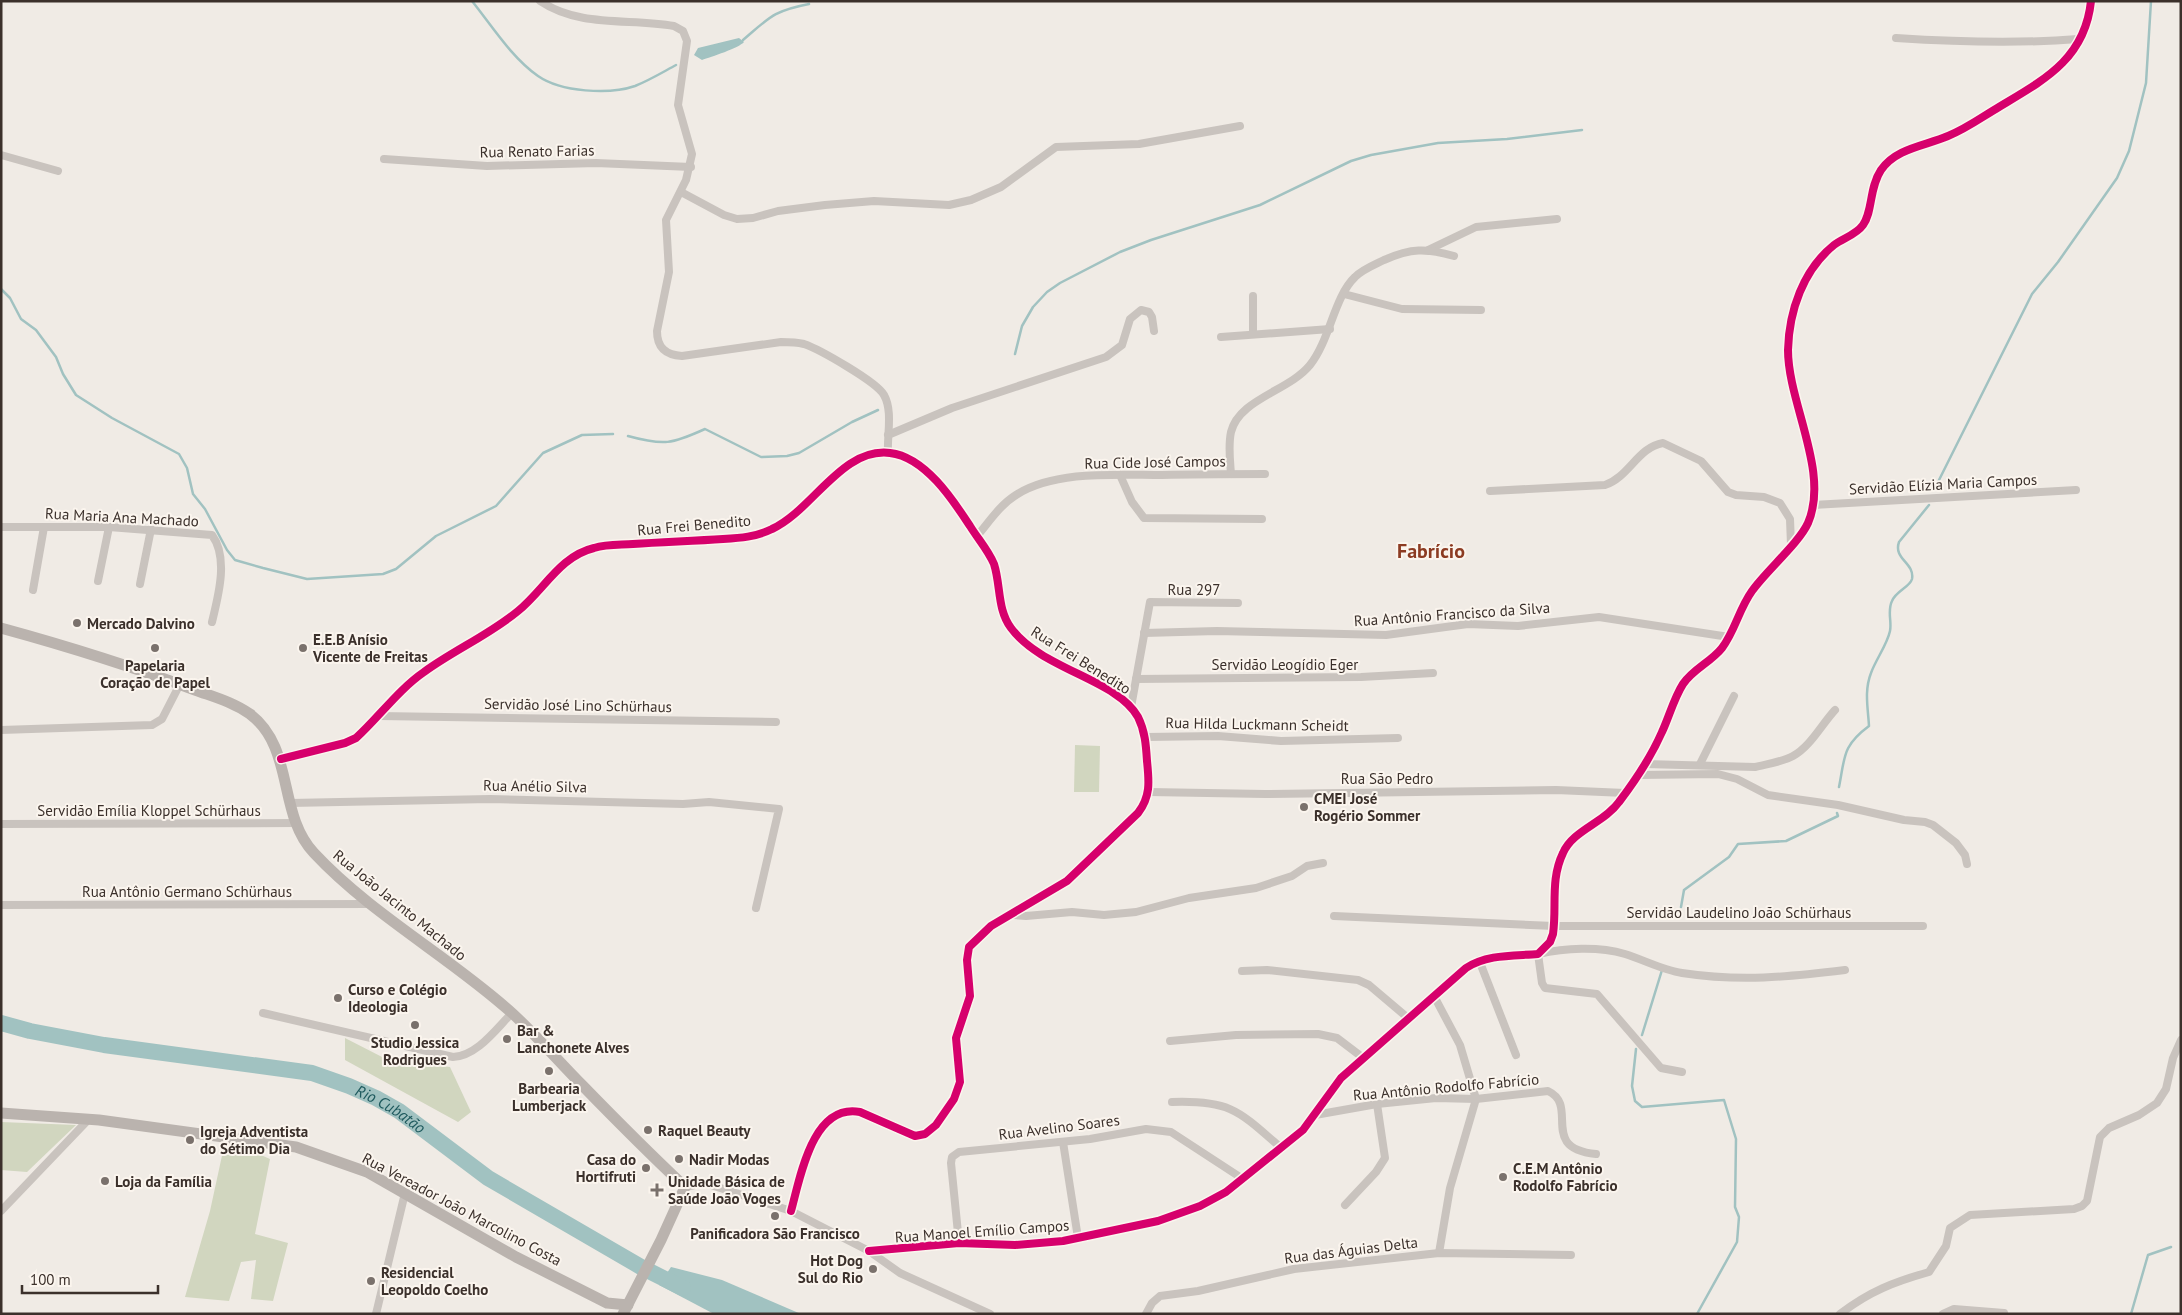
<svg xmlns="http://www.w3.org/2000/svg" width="2182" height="1315" font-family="'PT Sans',sans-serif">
	<rect width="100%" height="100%" fill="#f0ebe5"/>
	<g fill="#d1d6bf">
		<path d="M1075,745L1100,746L1099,792H1074Z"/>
		<path d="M345,1038L386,1059L450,1067L471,1112L458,1122L345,1060Z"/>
		<path d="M1,1122L76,1125L27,1172L1,1170Z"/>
		<path d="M223,1151H252L270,1159L255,1234L288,1243L273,1301L251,1299L256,1260L241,1262L229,1301L185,1297L210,1211Z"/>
	</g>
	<g fill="#a1c2c1">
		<path d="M739,38L744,42C739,48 711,57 702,60L694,55L698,48Z"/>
		<path d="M671,1267L722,1280L801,1314H714L659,1285Z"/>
	</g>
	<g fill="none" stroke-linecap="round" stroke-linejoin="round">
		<g stroke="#a1c2c1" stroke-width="2.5">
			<path d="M472,1C492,26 512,58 538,76C561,92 609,95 635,86C650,80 663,72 676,65"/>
			<path d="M743,40C770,17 773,11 809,4"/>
			<path d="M1,289L10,298L21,319L36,330L56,357L63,374L76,395L112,418L179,454L187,468L193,494L205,509L227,550L235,560L263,568L307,579L383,574L396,569L436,536L496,506L543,453L582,435L613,434"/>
			<path d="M1015,354L1022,326L1033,307L1047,292L1060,283L1120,252L1151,240L1260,205L1351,161L1371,155L1438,143L1507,139L1582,130"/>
			<path d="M628,436C664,446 672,444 705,429L761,457L787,456L799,453L852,422L878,410"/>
			<path d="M1935,488L2032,294L2058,262L2117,178L2129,151L2146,83L2151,1"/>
			<path d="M1839,787C1845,757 1842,746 1869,726C1868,708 1864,691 1871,673C1876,659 1887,645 1890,631C1892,621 1887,611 1892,601C1896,591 1910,587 1912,579C1915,563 1893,559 1899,542L1929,505"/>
			<path d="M1681,907L1684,890L1729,857L1738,844L1786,841L1838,816L1837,813"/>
			<path d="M1642,1035L1662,970"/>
			<path d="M1636,1049L1632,1086L1635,1101L1642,1107L1724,1100L1736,1139L1735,1207L1739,1217L1737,1242L1697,1314"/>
			<path d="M2131,1314L2148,1255L2171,1247"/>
		</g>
		<path stroke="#a1c2c1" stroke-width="16" id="s1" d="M1,1023L30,1031L104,1045L312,1073L349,1086L376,1098L399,1111L488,1178L641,1267L683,1288"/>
		<g stroke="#c9c3be" stroke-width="8">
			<path d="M540,1C580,28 629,18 674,26L683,31L687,41L678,105L692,154L686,180L666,220L669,272L657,331C657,348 666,355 682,356L781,342C789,342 796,342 804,344C819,349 877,382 884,395C893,411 887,435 888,452"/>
			<path d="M1896,38C1958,42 2017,44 2078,39"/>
			<path d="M1,155L58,171"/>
			<path d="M384,159L487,166L596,163L691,167"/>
			<path d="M681,192L724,215L737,219L753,218L778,211L825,205L874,201L949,205L971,200L1001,187L1056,147L1139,144L1240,126"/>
			<path d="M1428,250L1476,227L1557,219"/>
			<path d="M1344,294L1402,309L1481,310"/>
			<path d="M1253,334V296"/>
			<path d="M1221,337L1330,329"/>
			<path d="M888,435L952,408L1106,357L1122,345L1130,319L1141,310L1149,312L1152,317L1154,331"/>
			<path d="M1231,474C1230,460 1228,446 1231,432C1239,399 1289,391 1310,365C1330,340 1334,297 1355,277C1363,269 1374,265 1384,260C1411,248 1426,248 1454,256"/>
			<path d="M1120,475L1132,502L1144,518L1262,519"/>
			<path d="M1490,491L1605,485C1629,477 1638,447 1663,443L1701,461L1728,492L1736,495L1764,497L1780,503L1790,519L1791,545"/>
			<path d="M1813,505L2076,490"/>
			<path d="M1,527H109L212,535C229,558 218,597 212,622"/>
			<path d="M977,536C989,522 1000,505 1016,495C1055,470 1117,475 1162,475C1196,474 1230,474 1265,474"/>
			<path d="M98,581L109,527"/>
			<path d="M140,584L151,529"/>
			<path d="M33,590L44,527"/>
			<path d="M1144,633L1217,631L1386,635L1468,624L1518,626L1599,617L1729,637"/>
			<path d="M1136,679L1361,677L1433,673"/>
			<path d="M1131,707L1150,602L1238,603"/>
			<path d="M379,716L776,722"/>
			<path d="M1,730L152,725L162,719L180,684"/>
			<path d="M1146,737L1218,736L1281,741L1398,738"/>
			<path d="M281,759L345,743L356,738C379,717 398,690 424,672C454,650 489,635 518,611C544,590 560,556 594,548C607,544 620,545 633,544C663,542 693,541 723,539C740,538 756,537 772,529C813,510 842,447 890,453C925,457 953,500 970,526C978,539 988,550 994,564C1001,586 997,609 1011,628C1042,670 1117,679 1138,717C1145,731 1146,745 1147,761C1149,781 1151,796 1138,813L1067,881L991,926L969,947L967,960L970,996L956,1038L960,1082L954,1099L936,1125L925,1134L915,1136L860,1112C812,1103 800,1179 791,1211"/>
			<path d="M1645,764L1755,767C1767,764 1782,762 1793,756C1810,747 1822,724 1835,710"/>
			<path d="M1700,764L1734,696"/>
			<path d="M1638,775L1718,774L1737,779L1768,795L1838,805L1904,820L1925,822L1933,825L1956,843L1965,855L1967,864"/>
			<path d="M1149,792L1265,794L1556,790L1625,793"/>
			<path d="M290,803L490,799L683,804L709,802L779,809L756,908"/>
			<path d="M1,824L296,823"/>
			<path d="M1,905L371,904"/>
			<path d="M1014,915L1026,916L1072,912L1104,915L1136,912L1189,898L1256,888L1292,876L1307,866L1323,863"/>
			<path d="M1334,916L1554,926H1923"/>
			<path d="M1479,960L1516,1055"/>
			<path d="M1242,971L1267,970L1358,980L1369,985L1408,1018"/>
			<path d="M1434,996L1460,1045L1476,1099L1450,1188L1439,1253"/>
			<path d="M263,1013L453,1057C477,1056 496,1029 512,1013"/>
			<path d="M1170,1041L1236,1035L1318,1034L1337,1038L1362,1057"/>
			<path d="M1682,1072L1661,1068L1597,994L1545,988L1542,983L1538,954C1565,948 1598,946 1625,954C1644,960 1663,970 1682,973C1741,982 1787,977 1845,970"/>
			<path d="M1172,1102C1230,1100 1239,1111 1280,1147"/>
			<path d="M1315,1115L1377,1104L1436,1098L1476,1099L1548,1091C1580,1106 1538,1148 1596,1154"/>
			<path d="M1063,1142L1078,1238"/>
			<path d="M685,1187L705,1183L791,1211L869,1251L900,1273L990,1314"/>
			<path d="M1345,1205L1376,1172L1385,1158L1377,1104"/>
			<path d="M1,1211L89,1119"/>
			<path d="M959,1243L951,1163L952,1157L959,1152L1090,1139L1146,1129L1171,1132L1243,1179"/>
			<path d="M869,1251L959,1243L1015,1245L1063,1241L1158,1221L1200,1206L1226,1192L1303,1130L1341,1078L1466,968C1487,954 1514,956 1538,954L1550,942L1553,934C1557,906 1550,880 1563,853C1573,830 1604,823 1619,802C1635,781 1651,757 1662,732C1669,717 1674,698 1683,684C1693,669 1711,662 1722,648C1735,631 1739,609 1752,591C1766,571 1799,543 1808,523C1830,472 1788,403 1788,350C1789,311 1803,270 1834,245C1843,238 1856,235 1863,225C1873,211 1869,188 1881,170C1896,148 1925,146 1948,136C1966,129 1982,117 1999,107C2044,80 2085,59 2091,1"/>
			<path d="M376,1314L405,1193"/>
			<path d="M1146,1314L1152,1303L1160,1296L1198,1291L1294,1269L1439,1253L1571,1255"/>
			<path d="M1840,1314C1870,1291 1894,1282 1929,1272L1946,1246L1950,1228L1970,1215L2074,1209L2082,1206L2087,1201L2100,1137L2109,1128L2139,1115L2157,1103L2166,1089L2173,1058L2181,1040"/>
			<path d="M1943,1314L1954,1309L2004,1313"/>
		</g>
		<g stroke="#bab3ae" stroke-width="11">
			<path d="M1,628C67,646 131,666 195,690C214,697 233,702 250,714C295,748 277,814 314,853C372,915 450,957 512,1013C537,1036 559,1062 583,1086C616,1120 650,1154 685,1187L661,1240L623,1314"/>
			<path d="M1,1113L99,1120L296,1147L367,1172L516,1257L607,1303L628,1305"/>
		</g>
		<defs>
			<g id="cycleway">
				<path d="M281,759L345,743L356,738C379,717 398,690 424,672C454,650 489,635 518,611C544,590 560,556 594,548C607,544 620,545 633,544C663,542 693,541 723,539C740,538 756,537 772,529C813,510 842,447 890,453C925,457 953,500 970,526C978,539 988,550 994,564C1001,586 997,609 1011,628C1042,670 1117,679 1138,717C1145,731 1146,745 1147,761C1149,781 1151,796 1138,813L1067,881L991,926L969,947L967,960L970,996L956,1038L960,1082L954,1099L936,1125L925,1134L915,1136L860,1112C812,1103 800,1179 791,1211"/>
				<path d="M869,1251L959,1243L1015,1245L1063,1241L1158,1221L1200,1206L1226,1192L1303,1130L1341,1078L1466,968C1487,954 1514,956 1538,954L1550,942L1553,934C1557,906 1550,880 1563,853C1573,830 1604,823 1619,802C1635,781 1651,757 1662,732C1669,717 1674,698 1683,684C1693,669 1711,662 1722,648C1735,631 1739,609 1752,591C1766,571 1799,543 1808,523C1830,472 1788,403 1788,350C1789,311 1803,270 1834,245C1843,238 1856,235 1863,225C1873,211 1869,188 1881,170C1896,148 1925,146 1948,136C1966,129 1982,117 1999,107C2044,80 2085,59 2091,1"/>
			</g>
		</defs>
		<use href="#cycleway" stroke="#fbf5ee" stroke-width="11"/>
		<use href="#cycleway" stroke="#d6006c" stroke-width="8"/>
	</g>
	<g fill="#7a716c" stroke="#fbf5ee" stroke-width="2">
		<circle cx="77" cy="623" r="5"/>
		<circle cx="155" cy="648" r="5"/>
		<circle cx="303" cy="648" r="5"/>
		<circle cx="1304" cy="807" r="5"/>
		<circle cx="338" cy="998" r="5"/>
		<circle cx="415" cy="1025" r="5"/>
		<circle cx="507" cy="1039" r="5"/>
		<circle cx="549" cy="1071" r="5"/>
		<circle cx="648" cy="1130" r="5"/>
		<circle cx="190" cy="1140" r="5"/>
		<circle cx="679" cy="1159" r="5"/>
		<circle cx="646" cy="1168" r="5"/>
		<circle cx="1503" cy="1177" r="5"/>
		<circle cx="105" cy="1181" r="5"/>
		<path d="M654.5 1182.5h5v5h5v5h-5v5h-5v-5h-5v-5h5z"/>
		<circle cx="775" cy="1216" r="5"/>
		<circle cx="873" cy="1269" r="5"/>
		<circle cx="371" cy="1281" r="5"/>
	</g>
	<g text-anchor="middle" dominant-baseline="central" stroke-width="4" stroke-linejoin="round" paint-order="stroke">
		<g font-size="15" fill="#3b302b" stroke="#fbf5ee">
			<text transform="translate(537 151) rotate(-1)">Rua Renato Farias</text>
			<text transform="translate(1155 462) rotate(-1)">Rua Cide José Campos</text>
			<text transform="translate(1943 484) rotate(-3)">Servidão Elízia Maria Campos</text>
			<text transform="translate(122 517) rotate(3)">Rua Maria Ana Machado</text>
			<text transform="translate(694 525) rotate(-5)">Rua Frei Benedito</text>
			<text x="1194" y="589">Rua 297</text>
			<text transform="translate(1452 614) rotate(-4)">Rua Antônio Francisco da Silva</text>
			<text transform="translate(1081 660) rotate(32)">Rua Frei Benedito</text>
			<text x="1285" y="664">Servidão Leogídio Eger</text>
			<text transform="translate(578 705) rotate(1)">Servidão José Lino Schürhaus</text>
			<text transform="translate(1257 724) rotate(1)">Rua Hilda Luckmann Scheidt</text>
			<text x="1387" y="778">Rua São Pedro</text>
			<text transform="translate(535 786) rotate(1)">Rua Anélio Silva</text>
			<text x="149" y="810">Servidão Emília Kloppel Schürhaus</text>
			<text x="187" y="891">Rua Antônio Germano Schürhaus</text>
			<text transform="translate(400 905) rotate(39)">Rua João Jacinto Machado</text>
			<text x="1739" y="912">Servidão Laudelino João Schürhaus</text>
			<text transform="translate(1446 1087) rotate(-5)">Rua Antônio Rodolfo Fabrício</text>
			<text transform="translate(1059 1127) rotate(-7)">Rua Avelino Soares</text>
			<text transform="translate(462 1209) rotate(28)">Rua Vereador João Marcolino Costa</text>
			<text transform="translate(982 1231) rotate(-4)">Rua Manoel Emílio Campos</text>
			<text transform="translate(1351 1250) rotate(-7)">Rua das Águias Delta</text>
		</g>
		<g font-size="15" font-weight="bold" fill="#3b302b" stroke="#fbf5ee" text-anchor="start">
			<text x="87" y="623">Mercado Dalvino</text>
			<text x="313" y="639">E.E.B Anísio<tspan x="313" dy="17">Vicente de Freitas</tspan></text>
			<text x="155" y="665" text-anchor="middle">Papelaria<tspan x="155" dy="17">Coração de Papel</tspan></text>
			<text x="1314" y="798">CMEI José<tspan x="1314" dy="17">Rogério Sommer</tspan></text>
			<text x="348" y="989">Curso e Colégio<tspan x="348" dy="17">Ideologia</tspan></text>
			<text x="517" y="1030">Bar &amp;<tspan x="517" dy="17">Lanchonete Alves</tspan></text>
			<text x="415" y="1042" text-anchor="middle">Studio Jessica<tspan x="415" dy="17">Rodrigues</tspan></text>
			<text x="549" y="1088" text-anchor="middle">Barbearia<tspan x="549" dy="17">Lumberjack</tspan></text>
			<text x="658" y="1130">Raquel Beauty</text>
			<text x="200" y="1131">Igreja Adventista<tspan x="200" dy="17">do Sétimo Dia</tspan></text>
			<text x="636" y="1159" text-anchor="end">Casa do<tspan x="636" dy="17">Hortifruti</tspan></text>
			<text x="689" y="1159">Nadir Modas</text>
			<text x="1513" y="1168">C.E.M Antônio<tspan x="1513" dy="17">Rodolfo Fabrício</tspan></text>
			<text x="115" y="1181">Loja da Família</text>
			<text x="668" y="1181">Unidade Básica de<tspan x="668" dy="17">Saúde João Voges</tspan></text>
			<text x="775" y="1233" text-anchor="middle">Panificadora São Francisco</text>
			<text x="863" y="1260" text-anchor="end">Hot Dog<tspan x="863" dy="17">Sul do Rio</tspan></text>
			<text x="381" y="1272">Residencial<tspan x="381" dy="17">Leopoldo Coelho</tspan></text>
		</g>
		<g font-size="16" font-style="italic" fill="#1f5a5e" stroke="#fbf5ee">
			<text stroke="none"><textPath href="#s1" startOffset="402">Rio Cubatão</textPath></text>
		</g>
		<g font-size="20" font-weight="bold" fill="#8c3b22" stroke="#fbf5ee">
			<text x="1431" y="551">Fabrício</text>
		</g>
	</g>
	<rect width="2182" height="1315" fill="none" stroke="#3b302b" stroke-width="5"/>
	<path d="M22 1285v8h136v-8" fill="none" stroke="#3b302b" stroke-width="2.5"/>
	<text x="30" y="1285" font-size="15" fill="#3b302b" stroke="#fbf5ee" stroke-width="4" paint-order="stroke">100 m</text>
</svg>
